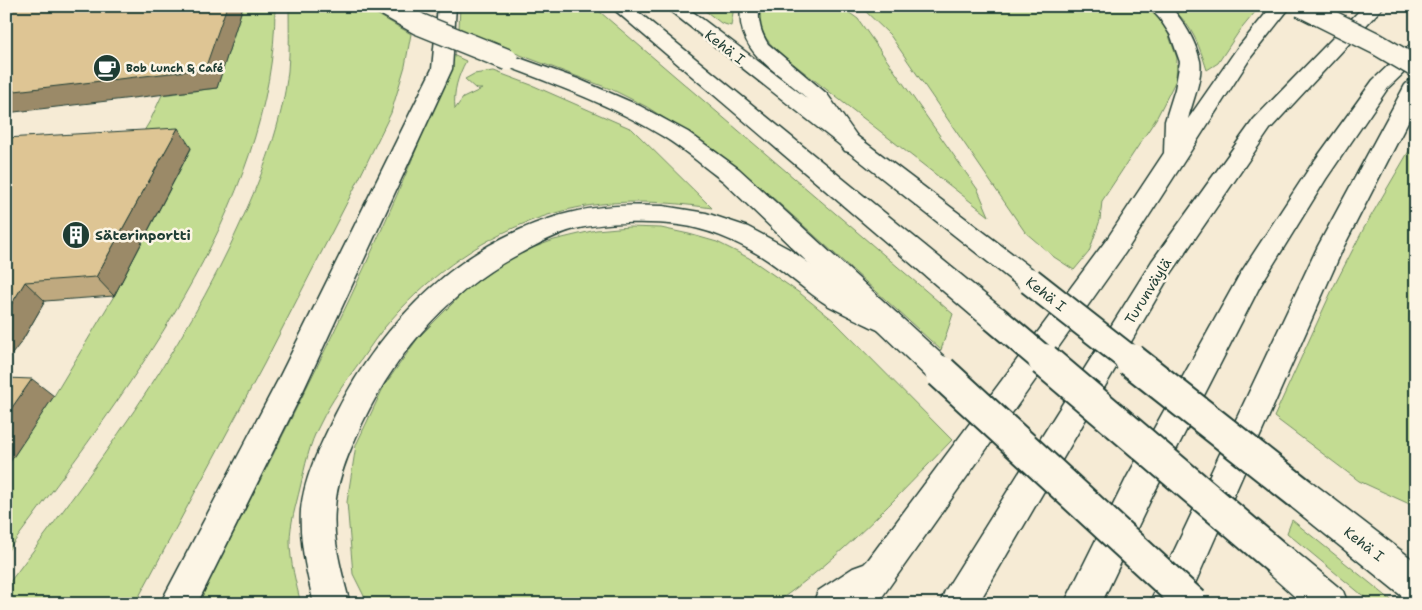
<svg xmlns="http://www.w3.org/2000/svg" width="1422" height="610" font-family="'Shantell Sans',sans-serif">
	<rect width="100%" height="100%" fill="#f6ebd5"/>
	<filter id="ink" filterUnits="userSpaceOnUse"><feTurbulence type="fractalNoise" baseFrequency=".02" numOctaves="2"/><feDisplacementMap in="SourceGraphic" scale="10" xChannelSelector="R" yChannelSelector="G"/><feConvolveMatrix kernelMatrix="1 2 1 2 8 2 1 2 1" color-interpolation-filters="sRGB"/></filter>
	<g filter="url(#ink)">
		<g fill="#c3dc92" stroke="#718c63">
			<path d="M243,6H275C276,206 120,399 6,553V468L54,396L114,296L191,149L132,151L150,121L162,95L217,88Z"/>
			<path d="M289,6H363L411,34L405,66L391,113L355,187L264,364L135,604H6V587C93,471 182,355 241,222C263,173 282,124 288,71C290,50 289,27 289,6Z"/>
			<path d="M460,6H593L953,314L941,350L771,196L717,152L647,107L613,90L515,53L459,28Z"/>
			<path d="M699,6H734L731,26L721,23Z"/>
			<path d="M762,6H840L858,19L978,190L989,216L777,51C765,38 754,25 762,6Z"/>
			<path d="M860,6H1147L1154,12L1168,33L1177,58L1176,80L1156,119L1102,201L1100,220L1089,252L1074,270L1054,257L1025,232L890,35Z"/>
			<path d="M1170,6H1260L1238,33L1218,63L1207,70C1198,42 1192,26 1170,6Z"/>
			<path d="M453,55L466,61C458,76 453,91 455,109L463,98L482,89H476L465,79L474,74L494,71L534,86L632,129L712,208C655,200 604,198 548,215C486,234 432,273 390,321C379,333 370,347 361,360C346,381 331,401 320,424C309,444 305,467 300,488C296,505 290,524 290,541C290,562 296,583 301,604H198C288,423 384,245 453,55Z"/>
			<path d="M1416,139V507L1359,481L1274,417L1333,288L1364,228Z"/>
			<path d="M629,227L661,228L689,234L717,242L749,258L801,294L833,320L952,440C896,498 841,558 774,604H368L353,574L347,502L356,445L384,386L418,338L469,287L519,253L554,240L596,230Z"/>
			<path d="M1292,520L1396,604H1373L1287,533Z"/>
		</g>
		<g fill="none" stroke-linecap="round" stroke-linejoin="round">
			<defs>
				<path id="service" d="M6,6H35L29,10L6,13Z"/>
				<g id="trunk">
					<path d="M610,6H631L1004,310L1008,318L1004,326L994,329L984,326Z"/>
					<path d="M664,6H685L1039,274L1043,281L1039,288L1030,291L1021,288Z"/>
					<path d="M508,54L578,79L640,106L688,132L739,169L951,363L956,372L951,381L941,384L931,381L723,181C703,166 685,150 664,137C614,106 556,85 501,64L498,60L501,56Z"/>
					<path d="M1301,479L1313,483L1416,562V602L1403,597L1289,505L1285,494L1289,483Z"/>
					<path d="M1278,542L1290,547L1343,591L1348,604H1303L1266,571L1261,559L1266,547Z"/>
				</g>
				<g id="motorway">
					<path d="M438,6H456L452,69L304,389L197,604H160L278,380L432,69Z"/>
					<path d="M741,6H759C758,21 760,31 768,44L827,94L864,146L861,151L853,153L845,151C833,136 824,118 812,104C783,71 735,58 741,6Z"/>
					<path d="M1148,6H1169C1183,19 1196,42 1200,61C1203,77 1192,103 1188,119L1236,50L1272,6H1291L1251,57L1125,253L877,604H813L818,591L853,568L864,564L868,560L1107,239L1164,153L1165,121L1175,89L1180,62L1171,36L1160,19Z"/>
					<path d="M1364,6H1384L1270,129L1170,275L978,604H940L945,591L1152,261L1254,119Z"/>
					<path d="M1416,44V61L1388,88L1326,179L1260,286L1151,499L1101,604H1064L1127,477L1240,274L1310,167L1373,80L1409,46Z"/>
					<path d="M1416,79V106L1344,246L1186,604H1149L1318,246L1405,85L1409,81Z"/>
					<path d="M663,206L706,213L748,227L789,249L848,291L898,314L902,322L898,330C894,331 890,333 886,332C878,331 870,326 863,323C851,317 840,312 829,306C805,291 785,271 761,256C736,241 709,229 679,225C648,221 605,222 575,229C556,234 538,244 521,253C446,292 390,359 356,437C346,459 336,484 335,509C332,541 342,573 350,604H314C307,573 299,542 301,510C304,477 321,444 335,415C382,321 464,239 569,213C599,205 632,205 663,206Z"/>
				</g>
			</defs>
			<use href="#service" stroke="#1f3d34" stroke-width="3"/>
			<use href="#trunk" stroke="#1f3d34" stroke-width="3"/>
			<use href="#motorway" stroke="#1f3d34" stroke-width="3"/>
			<use href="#service" fill="#fcf5e5" fill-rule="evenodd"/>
			<use href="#trunk" fill="#fcf5e5" fill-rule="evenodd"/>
			<use href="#motorway" fill="#fcf5e5" fill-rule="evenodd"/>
			<defs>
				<g id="trunk-bridge-far2">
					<path d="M387,6L419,24L508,60"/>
					<path d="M1301,6L1375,43L1416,67"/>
				</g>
				<g id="trunk-bridge-far1">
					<path d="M1030,281L1132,361"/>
					<path d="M994,318L1045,361"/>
				</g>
				<g id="trunk-bridge">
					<path d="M1044,360L1278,559"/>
					<path d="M1131,360L1301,494"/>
					<path d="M941,372L1193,604"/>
				</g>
			</defs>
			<use href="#trunk-bridge-far2" stroke="#1f3d34" stroke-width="24" stroke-linecap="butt"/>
			<use href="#trunk-bridge-far1" stroke="#1f3d34" stroke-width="30" stroke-linecap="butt"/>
			<use href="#trunk-bridge" stroke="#1f3d34" stroke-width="36" stroke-linecap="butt"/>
			<use href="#trunk-bridge-far2" stroke="#fcf5e5" stroke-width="21"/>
			<use href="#trunk-bridge-far1" stroke="#fcf5e5" stroke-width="26"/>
			<use href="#trunk-bridge" stroke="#fcf5e5" stroke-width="32"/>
		</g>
		<path fill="#bfa97f" stroke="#1f3d34" d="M6,138L191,148L114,296L45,301L22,341Z"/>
		<g fill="#9b8a68" stroke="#1f3d34">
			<path d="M227,6H243L217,88L6,113V92Z"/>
			<path d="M178,128L191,148L114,296L96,277Z"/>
			<path d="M25,282L45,301L22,341L6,362V313Z"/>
			<path d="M32,379L54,396L6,468V416Z"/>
		</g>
		<g fill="#dec594" stroke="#1f3d34">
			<path d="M33,6H227L205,69L6,92V9Z"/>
			<path d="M178,128L96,277L25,282L6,313V138Z"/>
			<path d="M6,378L32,379L6,416Z"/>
		</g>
	</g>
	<defs>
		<symbol id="cafe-disc" viewBox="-11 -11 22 22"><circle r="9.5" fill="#1f3d34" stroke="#fcf5e5"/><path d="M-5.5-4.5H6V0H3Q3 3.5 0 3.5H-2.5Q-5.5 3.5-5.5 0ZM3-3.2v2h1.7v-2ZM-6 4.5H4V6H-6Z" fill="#fff"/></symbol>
		<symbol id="building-disc" viewBox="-11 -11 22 22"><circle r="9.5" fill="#1f3d34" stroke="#fcf5e5"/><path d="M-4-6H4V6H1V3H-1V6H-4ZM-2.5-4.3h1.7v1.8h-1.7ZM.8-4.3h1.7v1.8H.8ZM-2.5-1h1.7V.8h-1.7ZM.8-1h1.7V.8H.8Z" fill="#fff"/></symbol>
	</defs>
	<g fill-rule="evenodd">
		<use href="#cafe-disc" x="91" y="52" width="32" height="32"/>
		<use href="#building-disc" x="60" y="219" width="32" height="32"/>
	</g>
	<g text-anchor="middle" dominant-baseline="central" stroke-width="5" stroke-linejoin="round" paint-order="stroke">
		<g font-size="11" font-weight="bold" fill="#1f3d34" stroke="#fcf5e5" text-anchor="start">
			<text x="126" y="68">Bob Lunch &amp; Café</text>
		</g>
		<g font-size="14" fill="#1f3d34" stroke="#fcf5e5">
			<text transform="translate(725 47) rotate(38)">Kehä I</text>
			<text transform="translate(1148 291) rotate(-58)">Turunväylä</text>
			<text transform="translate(1046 294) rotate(38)">Kehä I</text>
			<text transform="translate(1364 544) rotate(38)">Kehä I</text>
		</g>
		<g font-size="14" font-weight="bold" fill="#1f3d34" stroke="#fcf5e5" text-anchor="start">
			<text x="95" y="235">Säterinportti</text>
		</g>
	</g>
	<rect width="1422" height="610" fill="none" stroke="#fcf5e5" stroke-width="25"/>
	<rect x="12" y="12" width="1397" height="585" fill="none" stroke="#1f3d34" stroke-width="2" filter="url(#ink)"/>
</svg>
